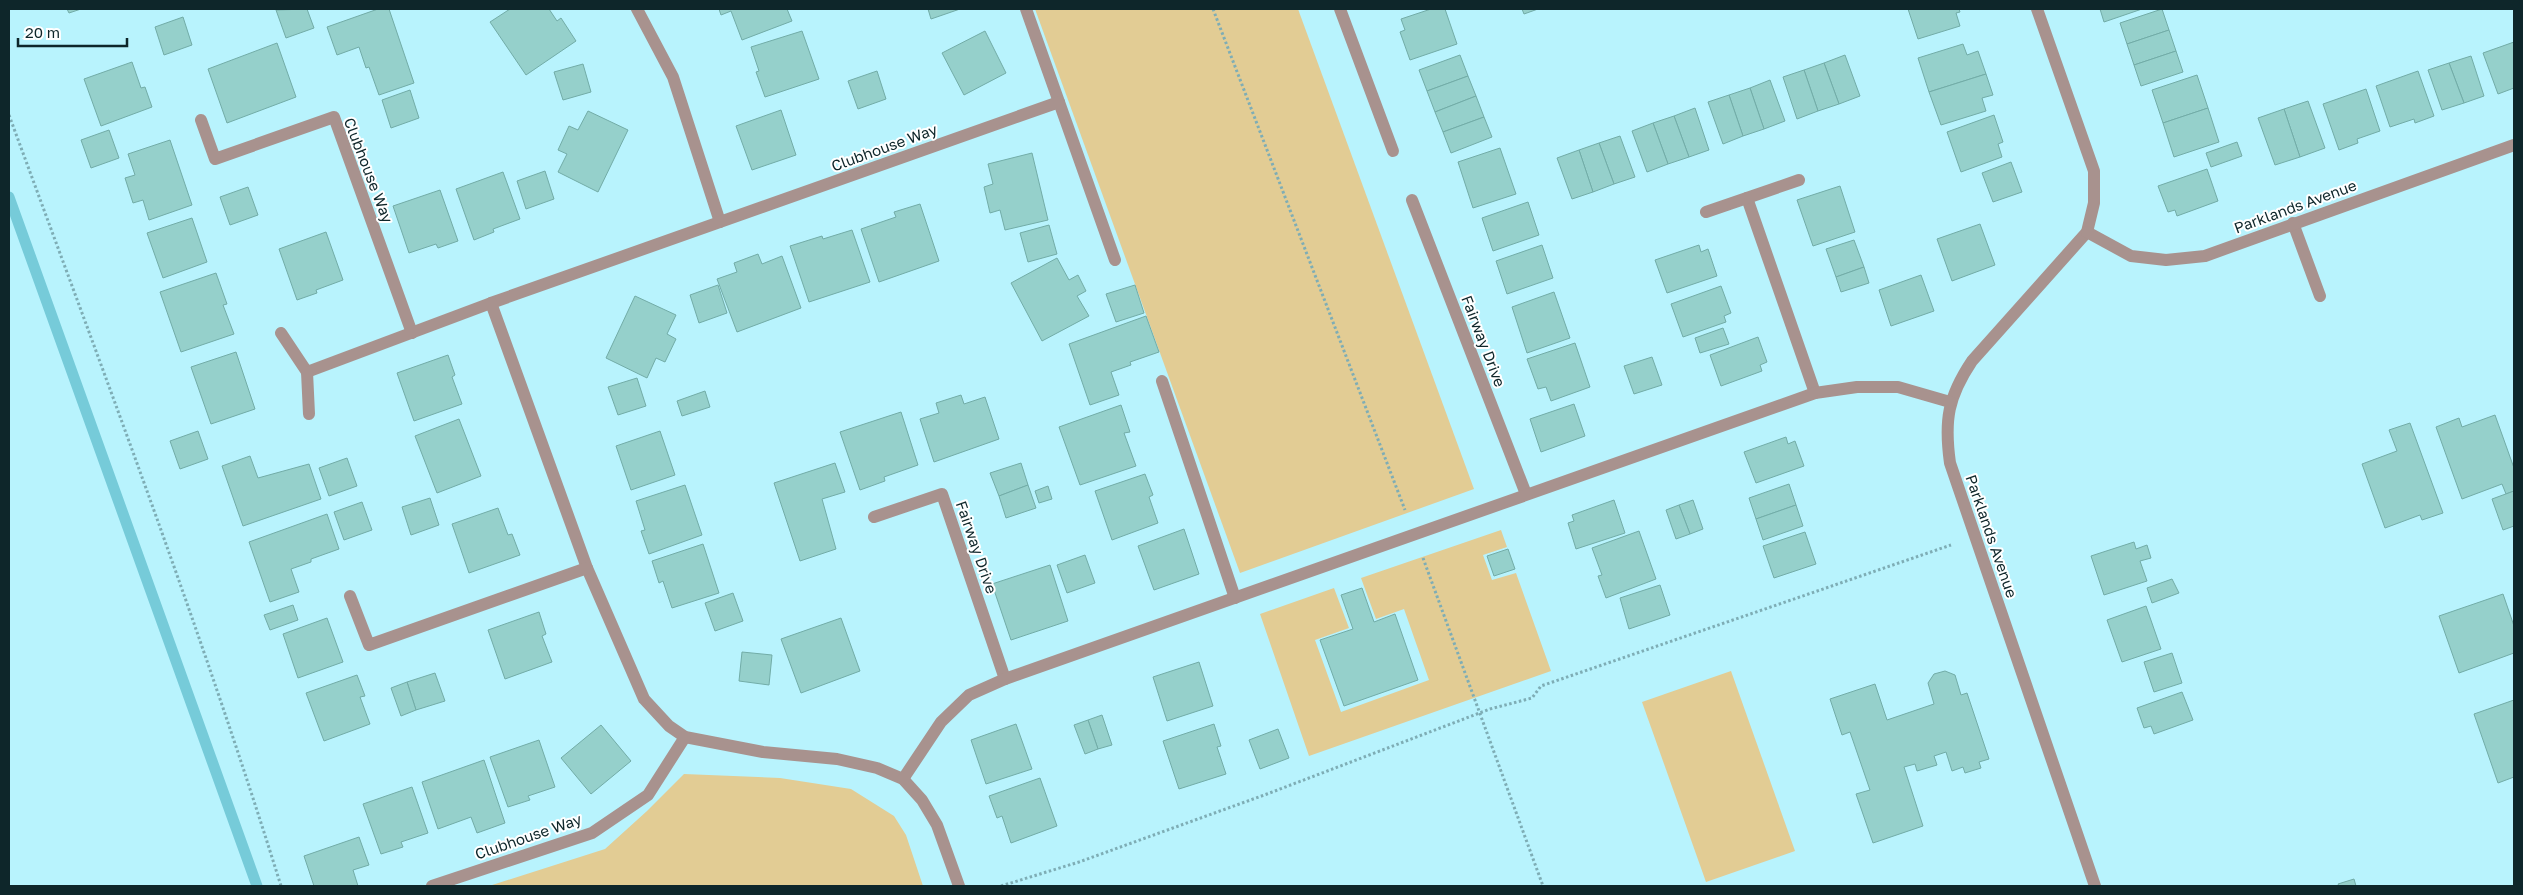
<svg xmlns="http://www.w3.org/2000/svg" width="2523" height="895" font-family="'Golos Text',sans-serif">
	<rect width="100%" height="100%" fill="#b8f3fd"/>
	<g fill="#e2cc94">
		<path d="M1035,9H1298L1474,489L1240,573Z"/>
		<path d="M1501,530L1507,547L1483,555L1492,580L1516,573L1551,671L1309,756L1260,614L1334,588L1349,628L1315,640L1341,712L1429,680L1404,609L1376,619L1361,578Z"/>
		<path d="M1731,671L1795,851L1706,882L1642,702Z"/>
		<path d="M684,774L780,778L851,789L894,816L906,835L923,886H489L605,849L647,811Z"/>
	</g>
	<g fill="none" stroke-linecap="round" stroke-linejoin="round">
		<path stroke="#76cbd9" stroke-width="11" d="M9,197L257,886"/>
	</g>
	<g fill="#95d0cb" stroke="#72aca7">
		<path d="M67,9H81L69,13Z"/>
		<path d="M307,9L314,28L286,38L276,10Z"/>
		<path d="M378,9H389L414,83L379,95L369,67L366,68L359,47L337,55L327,27Z"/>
		<path d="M510,9H549L557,21L561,18L576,41L526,75L490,22Z"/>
		<path d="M719,9H787L792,21L742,40L731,11L721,15Z"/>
		<path d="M928,9H960L931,19Z"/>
		<path d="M1431,9H1445L1457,44L1410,60L1400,32L1405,30L1401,19Z"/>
		<path d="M1522,9H1538L1524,14Z"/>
		<path d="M1908,9H1959L1960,12L1956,13L1960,26L1918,39Z"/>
		<path d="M2100,9H2142L2104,22Z"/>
		<path d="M2162,9L2169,30L2127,44L2120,23Z"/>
		<path d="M183,17L192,45L164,55L155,27Z"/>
		<path d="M2169,30L2176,51L2134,65L2127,44Z"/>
		<path d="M802,31L819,79L765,97L756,72L759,71L751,47Z"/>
		<path d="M985,31L1006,73L964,95L942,53Z"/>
		<path d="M2514,42V88L2498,94L2483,53Z"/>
		<path d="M277,43L296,97L227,123L208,69Z"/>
		<path d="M1963,44L1967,55L1978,51L1986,74L1929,92L1918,58Z"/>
		<path d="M2176,51L2183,72L2141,86L2134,65Z"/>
		<path d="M1460,55L1468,76L1427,91L1419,70Z"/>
		<path d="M1845,55L1860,96L1839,104L1824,63Z"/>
		<path d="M2471,56L2484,96L2464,103L2449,63Z"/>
		<path d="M132,62L141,88L145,87L152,107L101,126L84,79Z"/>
		<path d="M1824,63L1839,104L1818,111L1804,70Z"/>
		<path d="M2449,63L2464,103L2442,110L2428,70Z"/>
		<path d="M583,64L591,92L563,100L554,72Z"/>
		<path d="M1804,70L1818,111L1797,119L1783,77Z"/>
		<path d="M877,71L886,99L858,109L848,81Z"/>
		<path d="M2418,71L2434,116L2415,123L2414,119L2390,127L2376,86Z"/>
		<path d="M1986,74L1993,95L1982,98L1986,111L1941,125L1929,92Z"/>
		<path d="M2197,75L2208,108L2163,123L2152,90Z"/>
		<path d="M1468,76L1476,96L1435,112L1427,91Z"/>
		<path d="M1770,80L1785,121L1764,129L1750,88Z"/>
		<path d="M1750,88L1764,129L1743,136L1729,95Z"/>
		<path d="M2366,89L2380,131L2357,139L2358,143L2339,150L2323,104Z"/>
		<path d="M410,90L419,118L391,128L382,100Z"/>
		<path d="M1729,95L1743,136L1723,144L1708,102Z"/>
		<path d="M1476,96L1484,117L1443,132L1435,112Z"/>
		<path d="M2308,101L2325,148L2300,157L2284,109Z"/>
		<path d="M1695,108L1709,150L1689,157L1674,116Z"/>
		<path d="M2208,108L2219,142L2174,157L2163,123Z"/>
		<path d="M2284,109L2300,157L2275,165L2258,118Z"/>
		<path d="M781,110L796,155L752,170L736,126Z"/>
		<path d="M588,111L628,130L598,192L558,172L567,154L558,150L569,126L578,130Z"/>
		<path d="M1994,115L2003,142L1998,144L2002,157L1961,172L1947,132Z"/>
		<path d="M1674,116L1689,157L1668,164L1653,123Z"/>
		<path d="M1484,117L1492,137L1451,153L1443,132Z"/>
		<path d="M1653,123L1668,164L1647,172L1632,131Z"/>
		<path d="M109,130L119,158L91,168L81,140Z"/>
		<path d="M1620,136L1635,177L1614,184L1599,143Z"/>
		<path d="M170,140L192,205L149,220L143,200L133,203L125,178L135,175L128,154Z"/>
		<path d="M2237,142L2242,156L2211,167L2206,153Z"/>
		<path d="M1599,143L1614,184L1593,192L1579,150Z"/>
		<path d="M1500,148L1516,194L1473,208L1458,162Z"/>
		<path d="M1579,150L1593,192L1572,199L1557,158Z"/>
		<path d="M1032,153L1048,220L1005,230L1000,210L990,213L984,187L993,184L988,164Z"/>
		<path d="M2011,162L2022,192L1993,202L1982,173Z"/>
		<path d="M2207,169L2218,201L2177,216L2175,210L2168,212L2158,186Z"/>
		<path d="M545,171L554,199L526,209L517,181Z"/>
		<path d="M503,172L520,219L493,229L494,232L474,240L456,189Z"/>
		<path d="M1840,186L1855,232L1813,246L1797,200Z"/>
		<path d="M248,187L258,215L230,225L220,197Z"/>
		<path d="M440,190L458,241L438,248L436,244L409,253L393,206Z"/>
		<path d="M1528,202L1539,235L1493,251L1482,218Z"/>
		<path d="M920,204L939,261L879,282L861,229L896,217L894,212Z"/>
		<path d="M192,218L207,262L163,278L147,233Z"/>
		<path d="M1980,224L1995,265L1952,281L1937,239Z"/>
		<path d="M1049,225L1057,254L1028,262L1020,233Z"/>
		<path d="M852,230L870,282L809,302L790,246L822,236L823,239Z"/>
		<path d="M326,232L343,280L316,290L317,293L297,300L279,249Z"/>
		<path d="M1854,240L1864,267L1836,277L1826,249Z"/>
		<path d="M1542,245L1553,278L1507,294L1496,261Z"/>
		<path d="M1699,245L1701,252L1708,249L1717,276L1667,293L1655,260Z"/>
		<path d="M758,254L762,264L782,256L801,308L737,332L717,279L737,272L734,263Z"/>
		<path d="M1057,258L1069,280L1078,275L1086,291L1077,296L1089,316L1042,341L1011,283Z"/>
		<path d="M1864,267L1869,283L1841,292L1836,277Z"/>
		<path d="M216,273L227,304L223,305L234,334L181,352L160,292Z"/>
		<path d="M1921,275L1934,311L1891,326L1879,290Z"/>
		<path d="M718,285L727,313L699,323L690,295Z"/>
		<path d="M1135,285L1144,313L1116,322L1106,294Z"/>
		<path d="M1721,286L1731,313L1724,316L1726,322L1683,337L1671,304Z"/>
		<path d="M1554,292L1570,338L1527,353L1512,307Z"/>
		<path d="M635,296L676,315L667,334L676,339L665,362L656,358L647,378L606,358Z"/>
		<path d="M1146,316L1159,352L1130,362L1131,365L1111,372L1119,395L1090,405L1069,344Z"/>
		<path d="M1723,328L1729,344L1700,353L1695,338Z"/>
		<path d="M1758,337L1767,362L1760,365L1762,371L1721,386L1710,355Z"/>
		<path d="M1575,343L1590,387L1551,401L1546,387L1538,389L1527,359Z"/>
		<path d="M236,352L255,409L211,424L191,367Z"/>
		<path d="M448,355L455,375L452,377L462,404L414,421L397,373Z"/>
		<path d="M1652,357L1662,385L1634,394L1624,366Z"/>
		<path d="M637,378L646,406L618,415L608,387Z"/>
		<path d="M705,391L710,407L682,416L677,401Z"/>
		<path d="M961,395L964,404L985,397L999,439L934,462L920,419L939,413L936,403Z"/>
		<path d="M1574,404L1585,436L1541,452L1530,419Z"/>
		<path d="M1121,405L1130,432L1124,433L1136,466L1080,485L1059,427Z"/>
		<path d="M901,412L918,465L884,477L885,481L860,490L840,432Z"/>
		<path d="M2495,415L2514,468V491L2506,494L2502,484L2462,499L2436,427L2459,418L2462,427Z"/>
		<path d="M459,419L481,476L437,493L415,436Z"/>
		<path d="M2410,423L2443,513L2422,520L2420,515L2385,528L2362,464L2397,451L2389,430Z"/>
		<path d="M198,431L208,459L180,469L170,441Z"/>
		<path d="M660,431L675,475L631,490L616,446Z"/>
		<path d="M1786,437L1788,444L1795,441L1804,466L1756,483L1744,452Z"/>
		<path d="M250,456L258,478L309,464L321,499L243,526L222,466Z"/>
		<path d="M347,458L357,486L329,496L319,468Z"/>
		<path d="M835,463L845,492L822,499L836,549L800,561L774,483Z"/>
		<path d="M1021,463L1028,485L999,496L990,473Z"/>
		<path d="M1145,474L1153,495L1149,497L1158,523L1112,540L1095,491Z"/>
		<path d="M1789,484L1796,505L1756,519L1749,498Z"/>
		<path d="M685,485L702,535L649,554L641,531L645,530L636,501Z"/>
		<path d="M1028,485L1036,508L1006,518L999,496Z"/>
		<path d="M1048,486L1052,499L1039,503L1035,491Z"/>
		<path d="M2514,491V526L2503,530L2492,499Z"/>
		<path d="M430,498L439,525L411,535L402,507Z"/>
		<path d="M1614,500L1625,533L1576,549L1568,523L1574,521L1572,515Z"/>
		<path d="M1693,500L1703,529L1690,534L1679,505Z"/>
		<path d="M362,502L372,530L344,540L334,512Z"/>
		<path d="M1679,505L1690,534L1676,539L1666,510Z"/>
		<path d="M1796,505L1803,526L1763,540L1756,519Z"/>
		<path d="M498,508L508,535L512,534L520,555L469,573L452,524Z"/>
		<path d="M327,514L339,549L311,559V562L291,569L299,592L270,602L249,542Z"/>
		<path d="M1184,529L1199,574L1154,590L1138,546Z"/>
		<path d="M1639,531L1656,579L1606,598L1598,576L1602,575L1592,548Z"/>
		<path d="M1805,532L1816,564L1774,578L1763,546Z"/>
		<path d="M2134,542L2136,549L2147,545L2151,558L2140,561L2147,581L2104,595L2091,556Z"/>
		<path d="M703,544L719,593L672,608L663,581L659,583L652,561Z"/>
		<path d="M1508,549L1515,569L1494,576L1487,556Z"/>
		<path d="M1085,555L1095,583L1067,593L1057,565Z"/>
		<path d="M1050,565L1068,621L1011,640L992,584Z"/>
		<path d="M2172,579L2179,593L2152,603L2147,588Z"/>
		<path d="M1660,585L1670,615L1629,629L1620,598Z"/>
		<path d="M1362,588L1374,622L1395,614L1418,680L1344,706L1320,640L1353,629L1341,595Z"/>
		<path d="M733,593L743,621L715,631L705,603Z"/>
		<path d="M2503,594L2514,626V653L2459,673L2439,616Z"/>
		<path d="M293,605L298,620L270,630L264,615Z"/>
		<path d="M2146,606L2161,649L2122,662L2107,620Z"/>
		<path d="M539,612L546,634L542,636L552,662L505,679L488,630Z"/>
		<path d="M327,618L343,662L298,678L283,634Z"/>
		<path d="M841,618L860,671L801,693L781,639Z"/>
		<path d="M742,652L772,655L769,685L739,681Z"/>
		<path d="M2172,653L2182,683L2154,692L2144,662Z"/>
		<path d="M1199,662L1213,706L1167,721L1153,677Z"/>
		<path d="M1945,671L1955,675L1961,695L1967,693L1989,759L1979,762L1981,768L1965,773L1963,767L1952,771L1946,752L1934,756L1937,765L1917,771L1915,764L1904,767L1923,826L1873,843L1856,794L1870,790L1850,732L1842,735L1830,699L1875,684L1887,720L1934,704L1928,683L1934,674Z"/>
		<path d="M435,673L445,701L416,710L407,682Z"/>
		<path d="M357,675L365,696L360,697L370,724L324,741L306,693Z"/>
		<path d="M407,682L416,710L401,716L391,688Z"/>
		<path d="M2182,692L2193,720L2154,734L2151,726L2144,728L2137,708Z"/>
		<path d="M2514,700V777L2498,783L2474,714Z"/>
		<path d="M1102,715L1112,745L1098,749L1088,720Z"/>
		<path d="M1088,720L1098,749L1085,754L1074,725Z"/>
		<path d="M1016,724L1032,769L986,784L971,740Z"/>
		<path d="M1214,724L1221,746L1217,747L1226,774L1179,789L1163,741Z"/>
		<path d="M601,725L631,761L591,794L561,758Z"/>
		<path d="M1278,729L1289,758L1260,769L1249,740Z"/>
		<path d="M539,740L555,787L528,796L530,800L508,807L490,757Z"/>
		<path d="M484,760L505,823L477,833L471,817L438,829L422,782Z"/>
		<path d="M1040,778L1057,826L1011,843L1002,816L997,818L989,796Z"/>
		<path d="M412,787L428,833L401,842L403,847L381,854L363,804Z"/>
		<path d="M359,837L369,865L353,870L358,886H314L304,856Z"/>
		<path d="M2354,879L2356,886H2339L2338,884Z"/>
	</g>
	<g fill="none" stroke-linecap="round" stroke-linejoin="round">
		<g stroke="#7eadb5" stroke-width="3" stroke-dasharray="2.5 2.5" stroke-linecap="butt">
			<path d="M1213,9L1405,510"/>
			<path d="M9,115C103,371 200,626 281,886"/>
			<path d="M1423,558L1543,886"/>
			<path d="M1001,886L1079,862L1267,794L1490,709L1532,698L1541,686L1951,545"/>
		</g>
		<g stroke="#a8928e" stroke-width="12">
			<path d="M637,9L673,77L720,222"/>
			<path d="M1026,9L1059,102"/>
			<path d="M1340,9L1393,151"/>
			<path d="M2037,9L2094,171V203L2087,232L1972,361C1948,397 1944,420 1950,463L2095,886"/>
			<path d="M201,120L215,159L334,117L412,333"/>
			<path d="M1747,198L1815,393"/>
			<path d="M1412,200L1526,494"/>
			<path d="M1706,212L1799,180"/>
			<path d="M2293,223L2320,296"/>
			<path d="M2087,232L2131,256L2166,260L2205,256L2514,145"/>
			<path d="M491,303L1059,102L1115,260"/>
			<path d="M281,333L307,372L491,303L587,568L644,699L669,726L685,737L763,752L837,759L877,768L903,779L922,800L937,825L959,886"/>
			<path d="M307,372L309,414"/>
			<path d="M1162,381L1235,598"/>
			<path d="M874,517L942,494L1005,679"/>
			<path d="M350,596L369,645L587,568"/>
			<path d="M903,779L941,722L969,695L1005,679L1815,393L1857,387H1898L1950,402"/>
			<path d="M432,886L592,833L648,795L685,737"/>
		</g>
	</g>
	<g text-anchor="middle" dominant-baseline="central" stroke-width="4" stroke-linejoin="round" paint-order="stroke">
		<g font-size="15" fill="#0e262a" stroke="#fff">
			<text transform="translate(884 147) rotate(-20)">Clubhouse Way</text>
			<text transform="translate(369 170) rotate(69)">Clubhouse Way</text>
			<text transform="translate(2295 206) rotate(-20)">Parklands Avenue</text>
			<text transform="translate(1484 341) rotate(69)">Fairway Drive</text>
			<text transform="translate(1992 536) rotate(71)">Parklands Avenue</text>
			<text transform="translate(977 547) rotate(71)">Fairway Drive</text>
			<text transform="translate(528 836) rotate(-19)">Clubhouse Way</text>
		</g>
	</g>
	<rect width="2523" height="895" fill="none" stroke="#0e262a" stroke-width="20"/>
	<path d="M18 38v8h109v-8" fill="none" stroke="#0e262a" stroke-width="2.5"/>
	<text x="25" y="38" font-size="15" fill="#0e262a" stroke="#ffffff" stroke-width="4" paint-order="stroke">20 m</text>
</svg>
